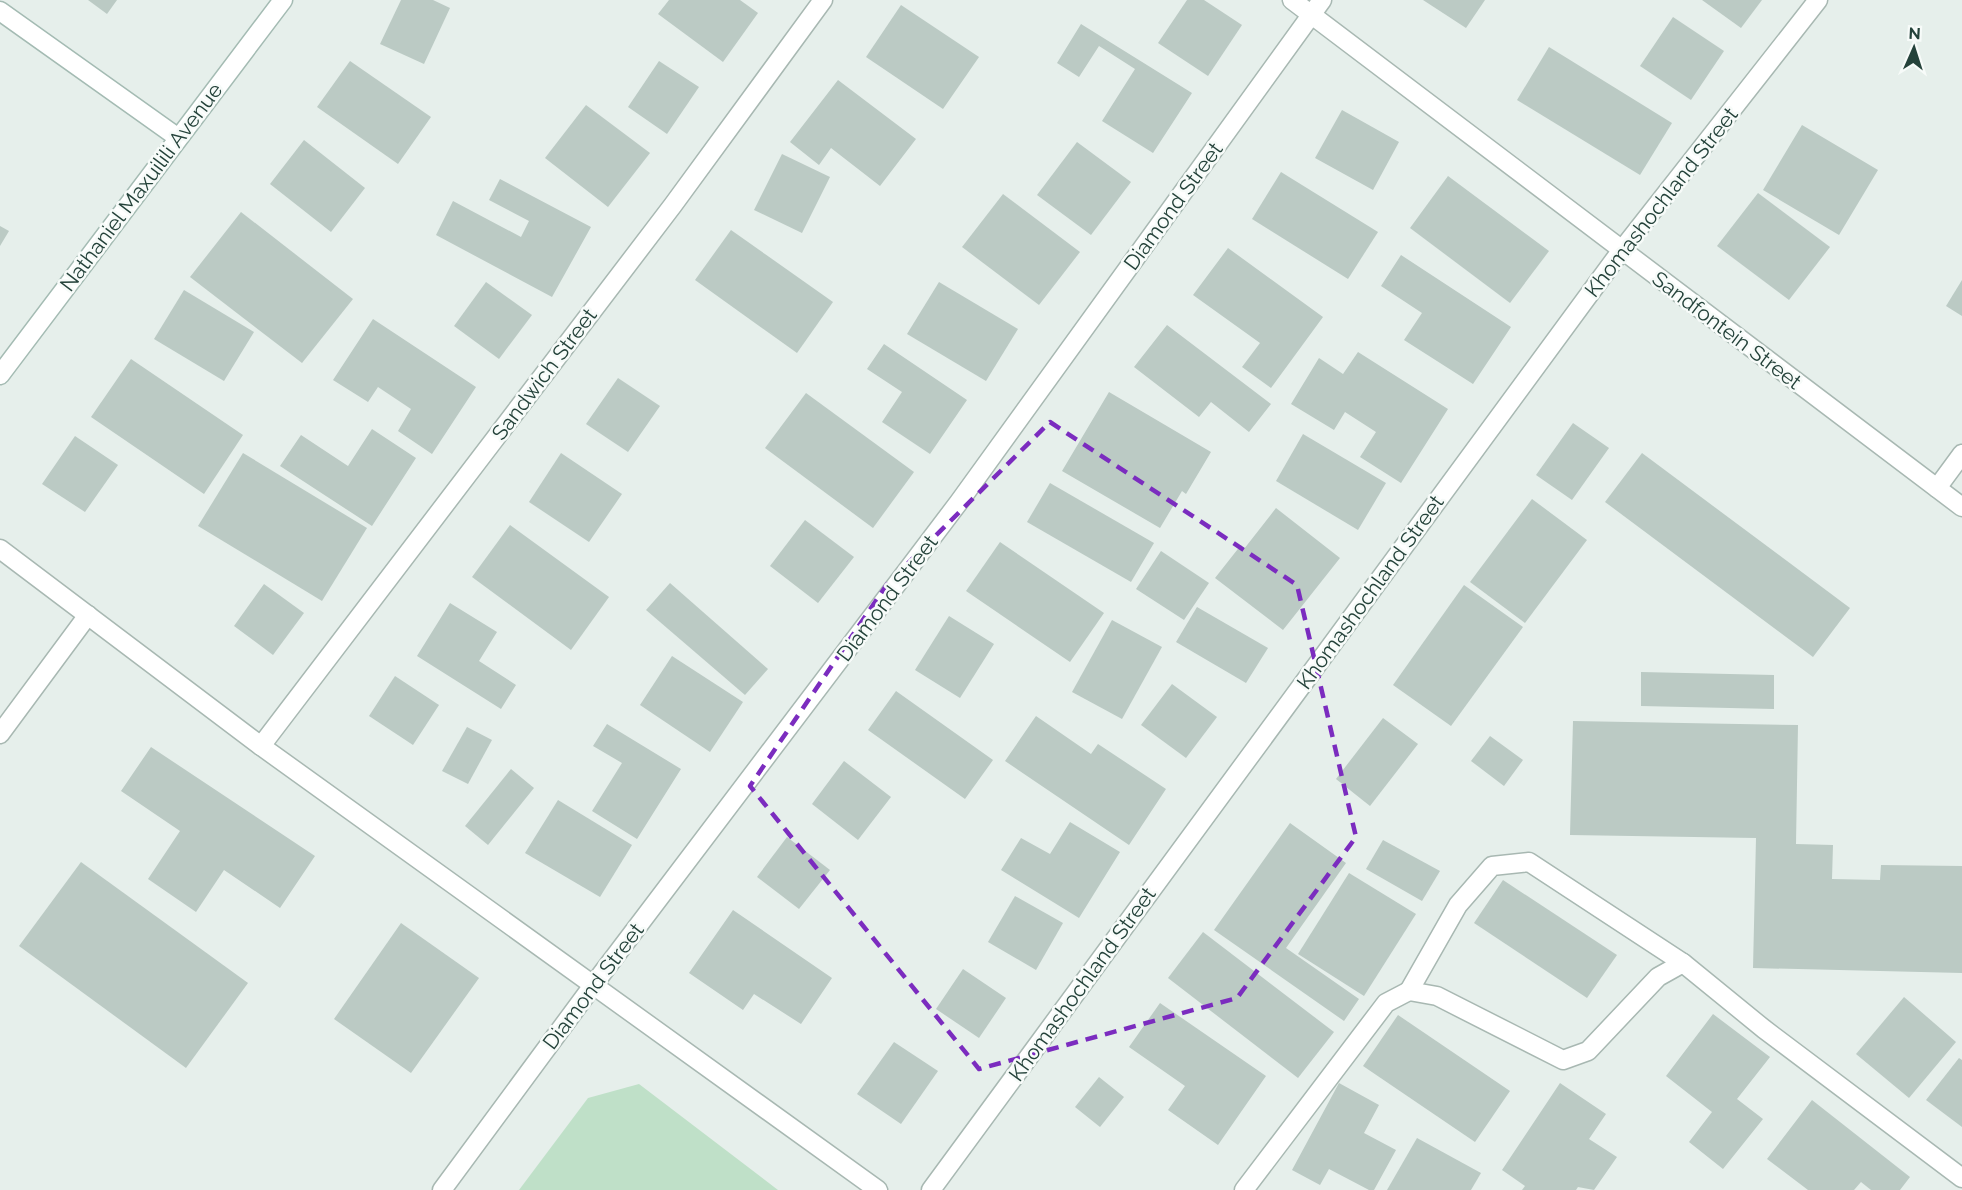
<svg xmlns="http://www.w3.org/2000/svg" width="1962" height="1190" font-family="Raleway,sans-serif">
	<rect width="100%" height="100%" fill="#e6efeb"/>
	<path fill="#bfe0c8" d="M639,1084L778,1190H519L588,1098Z"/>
	<g fill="#bbcac4">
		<path d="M88,0H117L107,14Z"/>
		<path d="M401,0H433L450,8L424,64L380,44Z"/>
		<path d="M669,0H740L758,13L723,62L658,14Z"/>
		<path d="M1187,0H1204L1242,25L1208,76L1158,43Z"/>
		<path d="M1423,0H1485L1466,28Z"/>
		<path d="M1702,0H1762L1741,28Z"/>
		<path d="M901,5L979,57L943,109L866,57Z"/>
		<path d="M1673,17L1724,51L1691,100L1640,66Z"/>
		<path d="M1081,24L1192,93L1153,153L1102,121L1135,69L1099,46L1079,77L1057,63Z"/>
		<path d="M1549,47L1672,123L1640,175L1517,100Z"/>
		<path d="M350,61L431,117L398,164L317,107Z"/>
		<path d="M659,61L699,87L667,134L628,107Z"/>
		<path d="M838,80L916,139L880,186L831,148L819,165L790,142Z"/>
		<path d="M586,105L650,153L608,207L545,158Z"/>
		<path d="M1342,110L1399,142L1373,190L1315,158Z"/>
		<path d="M1802,125L1878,170L1839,235L1763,190Z"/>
		<path d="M304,140L365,188L331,232L270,184Z"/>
		<path d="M1077,142L1131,182L1091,235L1037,195Z"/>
		<path d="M782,154L830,177L802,233L754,210Z"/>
		<path d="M1281,172L1378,232L1348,279L1252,219Z"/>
		<path d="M1448,176L1549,251L1510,303L1410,228Z"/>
		<path d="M500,179L591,227L552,297L436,235L453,201L521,237L529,221L489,200Z"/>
		<path d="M1758,193L1830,247L1789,300L1717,246Z"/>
		<path d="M1003,194L1080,252L1039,305L962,247Z"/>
		<path d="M241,212L353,299L302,363L190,277Z"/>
		<path d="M0,226L9,231L0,246Z"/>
		<path d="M731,230L833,302L797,353L695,280Z"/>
		<path d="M1228,248L1323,317L1271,388L1242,367L1260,343L1193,295Z"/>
		<path d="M1401,255L1511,327L1473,384L1404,340L1422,313L1381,286Z"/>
		<path d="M1962,280V316L1946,306Z"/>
		<path d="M486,282L532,315L499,359L454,326Z"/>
		<path d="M939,282L1018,329L986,381L907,334Z"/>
		<path d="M184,290L254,332L224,381L154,339Z"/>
		<path d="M373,319L476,387L432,454L398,431L411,409L378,387L368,402L333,380Z"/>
		<path d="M1167,325L1271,404L1249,432L1211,402L1199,417L1134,367Z"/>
		<path d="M884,344L967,400L930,454L882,422L902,392L867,369Z"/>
		<path d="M1358,352L1448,409L1401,483L1360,457L1376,432L1345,412L1334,430L1291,404L1319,358L1343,374Z"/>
		<path d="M131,359L243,435L204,494L91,417Z"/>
		<path d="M618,378L660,406L628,452L586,424Z"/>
		<path d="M1109,392L1211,452L1186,494L1182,491L1160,528L1062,471Z"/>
		<path d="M806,393L914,472L873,528L765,448Z"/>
		<path d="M1573,423L1609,448L1572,500L1536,475Z"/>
		<path d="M372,429L416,458L372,526L280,466L301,435L348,466Z"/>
		<path d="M1303,434L1386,483L1358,530L1276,481Z"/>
		<path d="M75,436L118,465L85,512L42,484Z"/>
		<path d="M243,453L367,528L322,601L198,526Z"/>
		<path d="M561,453L622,494L589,542L529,502Z"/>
		<path d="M1642,453L1850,608L1813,657L1605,502Z"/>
		<path d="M1050,483L1154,543L1131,582L1027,522Z"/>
		<path d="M1532,499L1587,540L1525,623L1470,582Z"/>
		<path d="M1276,508L1340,558L1283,630L1215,578L1241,545L1244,549Z"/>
		<path d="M805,520L854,557L818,603L770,566Z"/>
		<path d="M510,525L609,597L571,650L472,577Z"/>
		<path d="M1000,542L1104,613L1070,662L966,591Z"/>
		<path d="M1161,551L1209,583L1184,620L1136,589Z"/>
		<path d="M670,583L768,669L745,695L646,610Z"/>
		<path d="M264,584L304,613L273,655L234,626Z"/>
		<path d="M1464,585L1523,627L1451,726L1393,685Z"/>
		<path d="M450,603L497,632L479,661L516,685L501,709L417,656Z"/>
		<path d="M1197,607L1268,648L1246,683L1176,642Z"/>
		<path d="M949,616L994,644L960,698L915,670Z"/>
		<path d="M1112,620L1162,647L1122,719L1072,692Z"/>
		<path d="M672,656L743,702L710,752L640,705Z"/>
		<path d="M1641,672L1774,675V709L1641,706Z"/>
		<path d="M395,676L439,705L413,745L369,716Z"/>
		<path d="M1172,684L1217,717L1186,758L1141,725Z"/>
		<path d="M896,691L993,760L965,799L868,730Z"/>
		<path d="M1036,716L1091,754L1098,744L1166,789L1129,845L1005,761Z"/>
		<path d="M1383,718L1418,744L1370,806L1336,779Z"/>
		<path d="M1573,721L1798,725L1796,844L1833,845L1832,879L1880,880L1881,865L1962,866V973L1753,968L1756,838L1570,835Z"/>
		<path d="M607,724L681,769L637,839L592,811L622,763L593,746Z"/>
		<path d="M467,727L492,740L468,784L442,771Z"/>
		<path d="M1490,736L1523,760L1504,786L1471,761Z"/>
		<path d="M151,747L315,856L280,908L224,870L196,912L148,879L180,831L121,791Z"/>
		<path d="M844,761L891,797L858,840L812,804Z"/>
		<path d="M511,769L534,788L488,845L465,826Z"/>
		<path d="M558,800L632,845L600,897L525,853Z"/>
		<path d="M1070,822L1120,852L1079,918L1001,870L1021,838L1050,854Z"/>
		<path d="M1290,823L1346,863L1286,948L1359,999L1344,1021L1214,930Z"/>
		<path d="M787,837L830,870L799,909L757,877Z"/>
		<path d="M1383,840L1440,871L1422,901L1366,869Z"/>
		<path d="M81,862L248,983L186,1068L19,946Z"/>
		<path d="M1349,873L1416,914L1364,996L1298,954Z"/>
		<path d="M1503,880L1617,955L1587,998L1474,923Z"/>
		<path d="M1015,896L1063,923L1036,970L988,942Z"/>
		<path d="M733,910L832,978L801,1024L754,994L743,1010L689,973Z"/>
		<path d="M401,923L479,978L411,1073L334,1019Z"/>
		<path d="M1203,932L1334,1032L1298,1078L1168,978Z"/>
		<path d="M963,969L1006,998L979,1038L936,1009Z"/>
		<path d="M1904,997L1956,1042L1909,1098L1856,1054Z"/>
		<path d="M1160,1003L1266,1076L1218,1145L1168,1110L1185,1086L1129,1047Z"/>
		<path d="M1713,1014L1770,1057L1737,1099L1763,1119L1723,1169L1689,1142L1712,1112L1666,1076Z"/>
		<path d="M1398,1015L1510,1091L1475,1142L1363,1066Z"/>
		<path d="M894,1042L938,1071L901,1124L857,1094Z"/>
		<path d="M1959,1058L1962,1060V1127L1926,1100Z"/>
		<path d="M1099,1077L1124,1097L1100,1127L1075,1107Z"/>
		<path d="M1339,1083L1379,1105L1364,1133L1396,1150L1374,1190H1369L1329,1169L1320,1185L1292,1170Z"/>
		<path d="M1560,1083L1606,1114L1589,1139L1617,1157L1594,1190L1578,1187L1576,1190H1522L1525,1186L1502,1170Z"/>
		<path d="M1812,1100L1910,1177L1900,1190H1871L1861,1182L1854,1190H1808L1767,1159Z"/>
		<path d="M1417,1138L1481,1173L1471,1190H1387Z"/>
	</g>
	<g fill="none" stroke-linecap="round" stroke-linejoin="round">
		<defs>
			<path id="lane" d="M1409,991L1458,905L1492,866L1529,862L1683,963"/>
			<g id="street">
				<path d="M1292,0L1962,507"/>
				<path d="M1937,488L1962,454"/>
				<path d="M0,549L261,746L878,1190"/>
				<path d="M0,734L88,615"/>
				<path d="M261,746L673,205L823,0"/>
				<path d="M442,1190L594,984L959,502L1322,0"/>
				<path d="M931,1190L1621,251L1818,0"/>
				<path d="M1244,1190L1386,1003L1409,991L1437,996L1563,1060L1588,1051L1658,977L1683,963L1764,1029L1962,1178"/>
			</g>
			<g id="secondary">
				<path d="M0,11L177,137"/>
				<path d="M0,375L283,0"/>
			</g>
		</defs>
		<use href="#lane" stroke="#a8b8b2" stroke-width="21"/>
		<use href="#street" stroke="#a8b8b2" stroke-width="21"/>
		<use href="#secondary" stroke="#a4bbb3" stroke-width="21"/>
		<use href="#lane" stroke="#fff" stroke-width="18"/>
		<use href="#street" stroke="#fff" stroke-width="18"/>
		<use href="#secondary" stroke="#fff" stroke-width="18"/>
	</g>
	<path fill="none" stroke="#7b2cbf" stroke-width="4.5" stroke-dasharray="12 8" stroke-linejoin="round" d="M1050,422L1297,585L1356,837L1237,998L979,1069L750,786L888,583Z"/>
	<g text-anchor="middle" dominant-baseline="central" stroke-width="5" stroke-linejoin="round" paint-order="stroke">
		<g font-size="21" fill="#24423a" stroke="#f7fbf9">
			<text transform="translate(141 187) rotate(-53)">Nathaniel Maxuilili Avenue</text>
			<text transform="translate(1661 202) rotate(-52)">Khomashochland Street</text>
			<text transform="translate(1173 206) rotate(-54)">Diamond Street</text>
			<text transform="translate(1727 330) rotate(37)">Sandfontein Street</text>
			<text transform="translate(544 374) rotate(-53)">Sandwich Street</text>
			<text transform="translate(1370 592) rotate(-54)">Khomashochland Street</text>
			<text transform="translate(887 598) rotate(-53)">Diamond Street</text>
			<text transform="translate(1082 984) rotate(-54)">Khomashochland Street</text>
			<text transform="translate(593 986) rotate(-53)">Diamond Street</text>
		</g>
	</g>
	<g transform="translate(1914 48) rotate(3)" stroke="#f7fbf9" stroke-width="4.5" paint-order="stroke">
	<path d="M0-4.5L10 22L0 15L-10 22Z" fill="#24423a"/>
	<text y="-9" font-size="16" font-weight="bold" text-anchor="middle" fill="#24423a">N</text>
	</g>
</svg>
